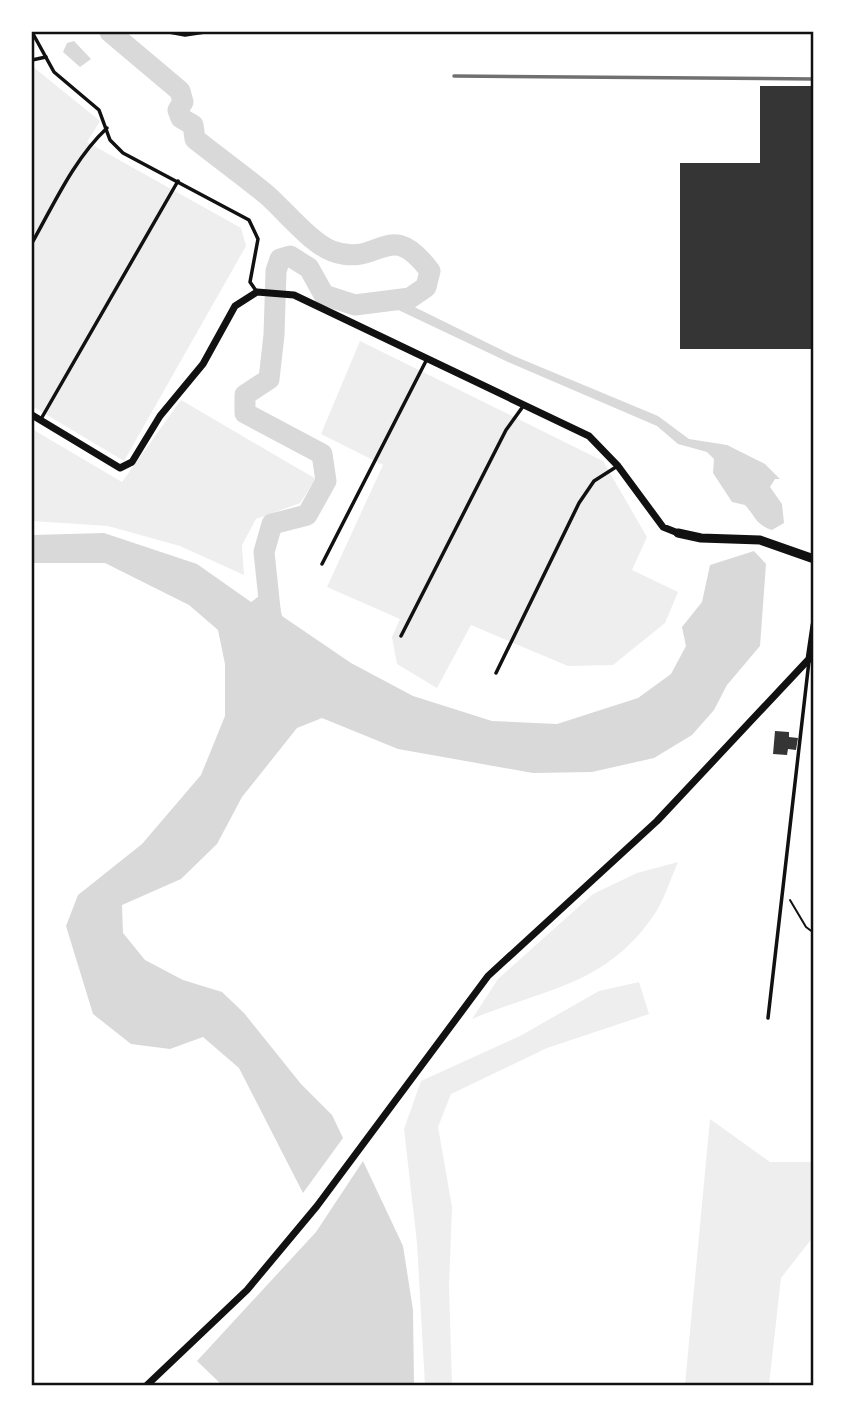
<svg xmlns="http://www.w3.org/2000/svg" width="845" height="1417" font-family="Manrope,sans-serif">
	<rect width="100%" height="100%" fill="#fff"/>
	<g fill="#eee">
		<path d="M32,66L100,121L87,142L241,228L246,246L124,461L32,406Z"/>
		<path d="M360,341L603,461L647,537L632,570L678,592L665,623L613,665L568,666L471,625L437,688L397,664L392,637L400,619L327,587L383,465L321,434Z"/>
		<path d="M181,400L316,479L300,503L256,519L242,545L244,575L180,546L108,526L32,521V429L122,482Z"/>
		<path d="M678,862C671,878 665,897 656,912C608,985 547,988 472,1019L498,979L593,894L637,873Z"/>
		<path d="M639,982L649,1014L547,1048L451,1094L438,1127L452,1207L449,1286L452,1385H425L417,1243L404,1129L421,1081L520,1036L599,991Z"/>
		<path d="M710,1119L770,1162H813V1237L781,1278L769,1385H685Z"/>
	</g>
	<g fill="#d9d9d9">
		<path d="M74,41L91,59L80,67L63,52L67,43Z"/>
		<path d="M392,296L514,356L658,416L689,439L727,445L765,464L780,479H775L770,487L782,504L784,523L772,530C755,524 756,517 745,505L732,502L713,473L714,459L707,452L678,444L657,426L508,362L392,307L382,298Z"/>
		<path d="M104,533L197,564L251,602L269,589L276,588L282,616L351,663L413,696L492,721L557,724L638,698L671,674L686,646L682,627L702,602L710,565L754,551L766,564L760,646L727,685L714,710L692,735L654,758L592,772L533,773L398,749L322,718L297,728L242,797L217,844L181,879L122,905L123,933L145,960L183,980L222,992L244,1013L301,1084L332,1115L343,1138L303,1193L239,1068L203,1037L170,1049L131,1044L93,1014L66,926L78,895L142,844L201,775L225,716V664L218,630L189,605L105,563H32V535Z"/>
		<path d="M363,1161L403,1246L413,1310L414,1385H222L197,1361L316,1232Z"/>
	</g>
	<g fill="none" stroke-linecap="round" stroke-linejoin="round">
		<path stroke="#d9d9d9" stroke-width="21" d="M110,32L180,91L183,102L178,110L181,118L193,125L195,139C219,158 244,176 267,195C284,210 312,244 332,251C380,269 388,215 430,271L426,287L410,298L355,305L324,295L309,268L290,256L280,259L276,271L274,335L269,379L245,395V413L322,454L326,481L307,515L272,524L264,552L270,609L263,612"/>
	</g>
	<g fill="#353535">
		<path d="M760,86H814V349H680V163H760Z"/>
		<path d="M775,731L789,732V737L798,738L796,750L788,749L787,755L773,754Z"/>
	</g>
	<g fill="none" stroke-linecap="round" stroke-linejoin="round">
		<path stroke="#111" stroke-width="2" d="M790,900L806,927L814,933"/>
		<g stroke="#111" stroke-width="3.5">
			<path d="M32,32L54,72L99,110L110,140L123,153L249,220L258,239L250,282L257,292"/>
			<path d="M169,32L185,35L205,32"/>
			<path d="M32,60L46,57"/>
			<path d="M32,243C54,204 74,159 107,128"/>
			<path d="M41,419L178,181"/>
			<path d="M322,564L427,359"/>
			<path d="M401,636L506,430L524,405"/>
			<path d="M496,673L579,503L594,481L616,467"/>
			<path d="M768,1018L809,661"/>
		</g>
		<g stroke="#111" stroke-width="7">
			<path d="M32,415L120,468L132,462L160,416L203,364L235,306L257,292L294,295L589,436L618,466L663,527L678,533"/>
			<path d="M146,1386L247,1290L317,1206L488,976L657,821L809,659L814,625"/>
		</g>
		<path stroke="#111" stroke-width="9" d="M678,533L701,538L760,540L814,559"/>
		<path stroke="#707070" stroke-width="3.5" d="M454,76L814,79"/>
	</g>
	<rect width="845" height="1417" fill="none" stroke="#ffffff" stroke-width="66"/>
	<rect x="33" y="33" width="779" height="1351" fill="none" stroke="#111" stroke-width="2.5"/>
</svg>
